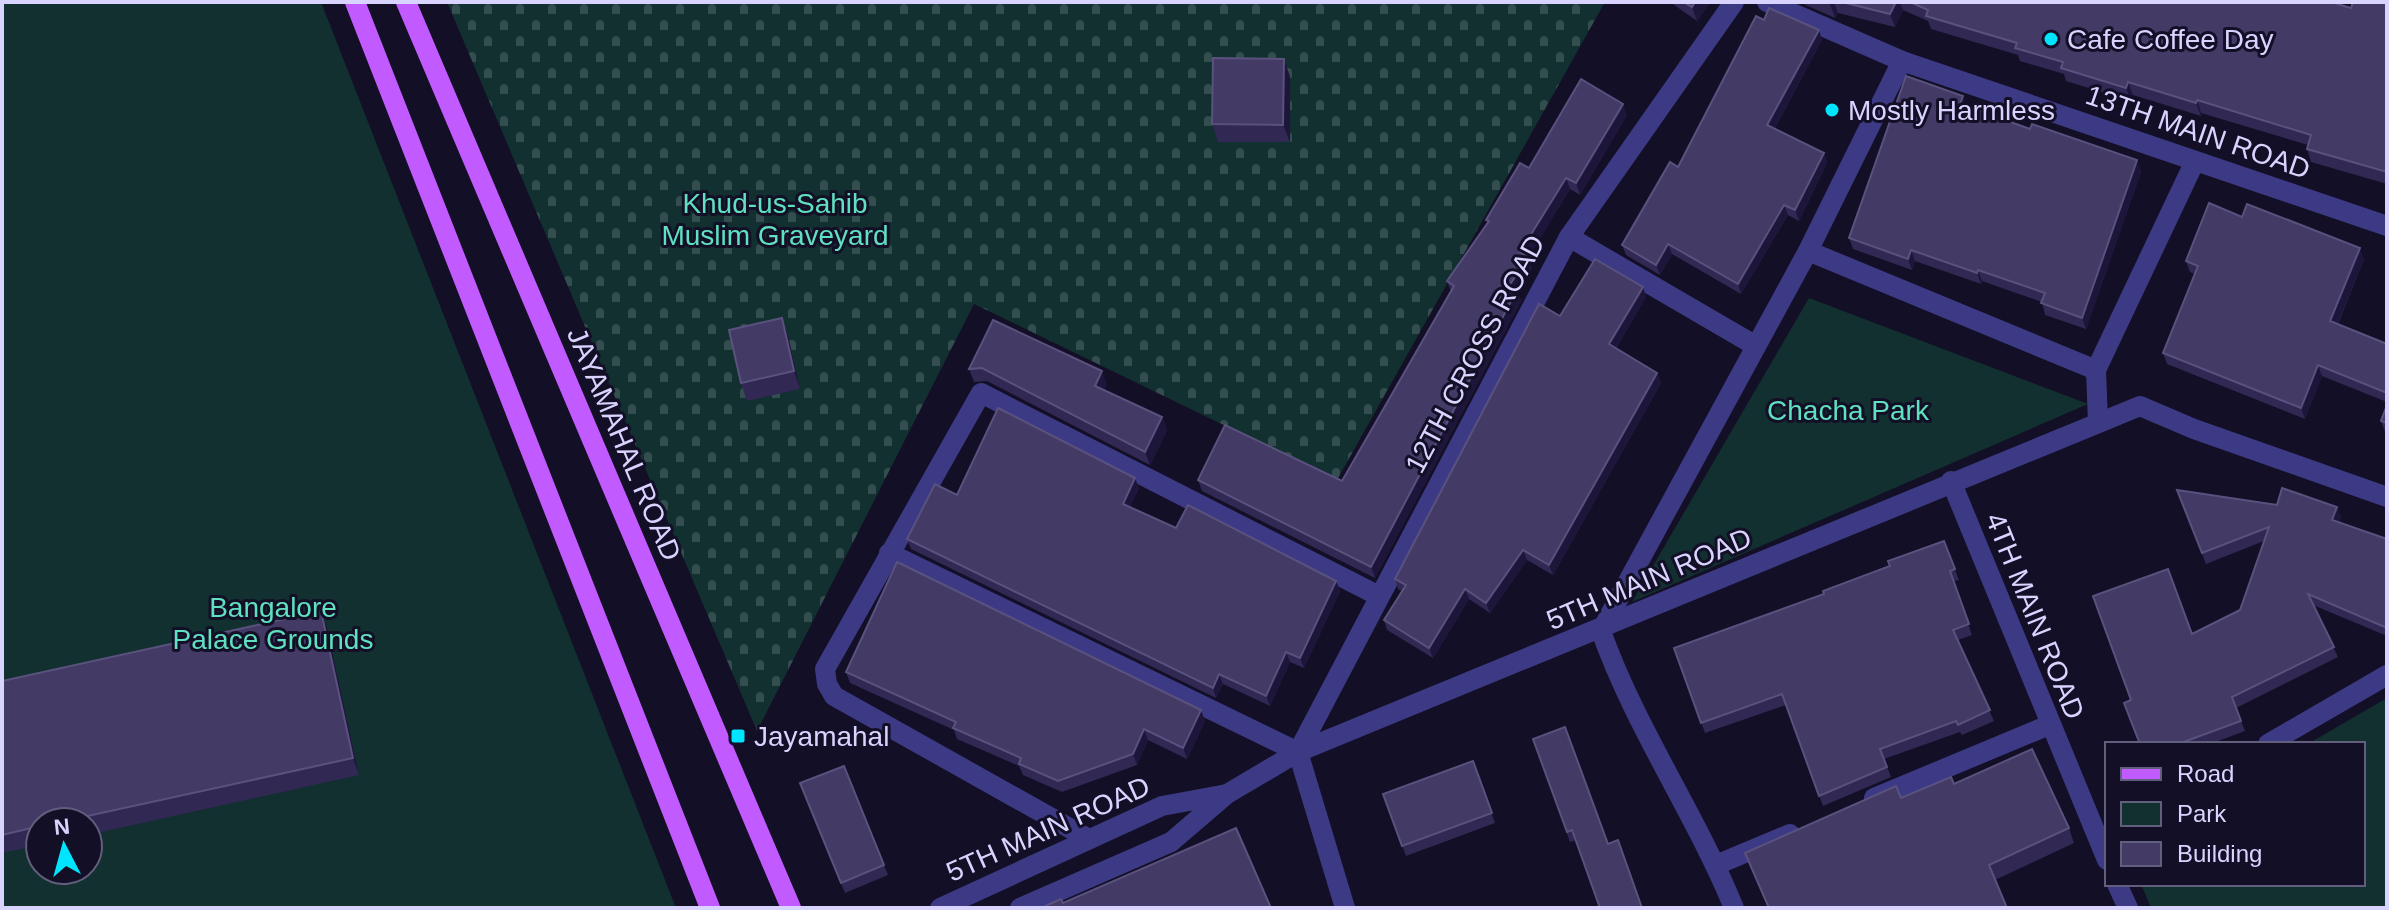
<svg xmlns="http://www.w3.org/2000/svg" width="2389" height="910" font-family="Helvetica,sans-serif">
	<defs>
		<pattern id="cemetery-stones" width="16" height="16" patternUnits="userSpaceOnUse" patternTransform="scale(2)"><rect width="16" height="16" fill="#12302f"/><path d="M2 7V4a2 2 0 0 1 4 0v3zM10 15v-3a2 2 0 0 1 4 0v3z" fill="#344d4e"/></pattern>
	</defs>
	<rect width="100%" height="100%" fill="#130f26"/>
	<path fill="url(#cemetery-stones)" d="M447,2H1605L1337,480L974,304L757,731Z"/>
	<g fill="#12302f" fill-rule="evenodd">
		<path d="M2,2H321L676,908H2ZM40,822H88V870H40Z"/>
		<path d="M1809,298L2088,404L1632,602Z"/>
		<path d="M2385,699L2387,908H2151L2141,884H2363V744H2308Z"/>
	</g>
	<g fill="none" stroke-linecap="round" stroke-linejoin="round">
		<g stroke="#3d3a85" stroke-width="20">
			<path d="M1767,2L1902,61L2387,226"/>
			<path d="M1569,237L1756,346"/>
			<path d="M1808,251L2096,370L2098,423"/>
			<path d="M2096,370L2195,161"/>
			<path d="M1951,481L2107,860"/>
			<path d="M889,553L1298,752"/>
			<path d="M2268,744L2387,675"/>
			<path d="M1298,752L1569,237L1734,2"/>
			<path d="M1298,752L1345,908"/>
			<path d="M1874,798L2049,725"/>
			<path d="M1089,839L834,696L827,684L825,669L981,393L1379,596"/>
			<path d="M1716,865L1790,834"/>
			<path d="M2117,884L2128,908"/>
			<path d="M1734,908C1695,813 1635,727 1601,631L1808,251L1902,61"/>
		</g>
		<g stroke="#3d3a85" stroke-width="20">
			<path d="M940,908L1162,806L1227,794"/>
			<path d="M1020,908L1171,842L1227,794L1298,752L2140,406L2194,429L2387,497"/>
		</g>
		<g stroke="#c25bff" stroke-width="20">
			<path d="M355,2L710,908"/>
			<path d="M406,2L791,908"/>
		</g>
	</g>
	<g fill="#312854">
		<path d="M1670,2H1710L1697,21Z"/>
		<path d="M1799,2H2331L2351,8L2387,2V184L2311,162L2307,149L2308,145L2201,113V116L2133,95L2131,101L2066,81L2064,74L2020,61L2018,55L1931,29L1928,21L1903,10L1895,27L1838,13L1835,18Z"/>
		<path d="M1764,20L1822,40L1775,128L1824,153L1827,163L1799,221L1788,215L1741,294L1672,254L1660,275L1626,255L1622,245L1678,167Z"/>
		<path d="M1284,59L1290,77V142H1218L1212,124Z"/>
		<path d="M1967,106L2030,129L2137,160L2141,172L2086,329L2045,315L2042,302L1982,281L1981,284L1915,261L1912,270L1853,249L1849,238Z"/>
		<path d="M1627,115L1580,195L1570,189L1528,258L1532,269L1517,291L1521,301L1375,578L1202,491L1198,480L1342,481L1451,292L1447,281L1487,223L1486,220L1529,168Z"/>
		<path d="M2242,217L2364,259L2338,324L2387,344V402L2322,376L2305,419L2167,364L2163,353L2195,274L2190,272L2186,261Z"/>
		<path d="M1646,297L1616,348L1657,373L1661,383L1553,575L1527,560L1490,613L1469,599L1433,658L1387,630L1384,620L1402,591L1398,589L1395,579L1560,316Z"/>
		<path d="M782,318L788,336L800,389L747,401L741,383Z"/>
		<path d="M993,320L1107,384L1104,390L1162,417L1167,430L1150,465L987,381L974,382L969,369Z"/>
		<path d="M2387,405V433L2385,432L2381,421Z"/>
		<path d="M1139,488L1130,507L1176,528L1336,581L1340,591L1304,668L1290,662L1270,706L1223,684L1216,698L911,549L907,539L957,495Z"/>
		<path d="M2177,490L2277,505L2337,507L2341,517L2339,523L2387,539V636L2313,605L2338,657L2236,708L2245,731L2210,744H2140L2131,700L2192,634L2240,610L2264,541L2206,564Z"/>
		<path d="M1944,541L1959,580L1953,581L1972,635L1958,640L1994,721L1962,735L1960,732L1884,759L1891,777L1823,806L1786,705L1705,733L1674,648L1824,594L1890,566Z"/>
		<path d="M327,628L359,775L88,835V822H40V845L2,853V681Z"/>
		<path d="M846,672L1205,721L1187,759L1148,740L1137,765L1062,792L1023,775L1019,766L957,739L954,730L850,683Z"/>
		<path d="M1533,739L1608,844L1642,908L1576,840L1570,842Z"/>
		<path d="M1473,761L1495,823L1406,856L1383,794Z"/>
		<path d="M844,766L888,875L845,893L804,793Z"/>
		<path d="M1954,784L2069,828L2074,843L1995,880L2007,908H1768L1745,853L1901,798Z"/>
	</g>
	<g fill="#1d163a">
		<path d="M1695,2H1710L1697,21L1692,7Z"/>
		<path d="M1832,2H1834L1838,13L1835,18L1830,4Z"/>
		<path d="M1896,2H1900L1903,10L1895,27L1890,14Z"/>
		<path d="M1819,30L1822,40L1771,135L1767,125Z"/>
		<path d="M1284,59L1290,77V142L1283,125Z"/>
		<path d="M2128,82L2133,95L2131,101L2126,88Z"/>
		<path d="M1963,96L1967,107L1960,104Z"/>
		<path d="M2197,100L2201,113V116L2196,103Z"/>
		<path d="M1623,104L1627,115L1580,195L1576,183Z"/>
		<path d="M1824,153L1827,163L1799,221L1795,210Z"/>
		<path d="M2137,160L2141,172L2086,329L2082,318Z"/>
		<path d="M1566,178L1570,189L1528,258L1532,269L1517,291L1521,301L1375,578L1371,567L1509,286L1520,252Z"/>
		<path d="M1784,205L1788,215L1741,294L1738,284Z"/>
		<path d="M1668,244L1672,254L1660,275L1656,265Z"/>
		<path d="M2360,248L2364,259L2334,332L2330,321Z"/>
		<path d="M1911,250L1915,261L1912,270L1908,259Z"/>
		<path d="M1978,270L1982,281L1981,284L1977,273Z"/>
		<path d="M1643,287L1646,297L1612,354L1609,344Z"/>
		<path d="M782,318L788,336L800,389L794,371Z"/>
		<path d="M2318,365L2322,376L2305,419L2301,408Z"/>
		<path d="M1102,371L1107,384L1100,399L1095,386Z"/>
		<path d="M1657,373L1661,383L1553,575L1549,565Z"/>
		<path d="M1162,417L1167,430L1150,465L1145,452Z"/>
		<path d="M1135,478L1139,488L1127,514L1123,504Z"/>
		<path d="M2337,507L2341,517L2336,531L2332,520Z"/>
		<path d="M1523,550L1527,560L1490,613L1486,603Z"/>
		<path d="M1336,581L1340,591L1304,668L1300,658Z"/>
		<path d="M1465,589L1469,599L1433,658L1429,648Z"/>
		<path d="M321,611L327,628L359,775L353,758Z"/>
		<path d="M1286,652L1290,662L1270,706L1266,696Z"/>
		<path d="M1219,674L1223,684L1216,698L1213,688Z"/>
		<path d="M1201,710L1205,721L1187,759L1183,748Z"/>
		<path d="M1144,729L1148,740L1137,765L1133,754Z"/>
	</g>
	<g fill="#433a66" stroke="#5a527e" stroke-width="2">
		<path d="M1684,2H1695L1692,7Z"/>
		<path d="M1842,2H1896L1890,14Z"/>
		<path d="M1910,2H2331L2351,8L2353,2H2387V172L2307,149L2311,135L2197,100L2196,103L2128,82L2126,88L2061,68L2063,62L2015,48L2017,43L1926,16L1928,10Z"/>
		<path d="M1769,8L1819,30L1767,125L1824,153L1795,210L1784,205L1738,284L1668,244L1656,265L1622,245L1670,162L1678,167L1756,16L1764,20Z"/>
		<path d="M1213,58L1284,59L1283,125L1212,124Z"/>
		<path d="M1906,76L1963,96L1960,104L2030,129L2032,124L2137,160L2082,318L2041,303L2045,293L1978,270L1977,273L1911,250L1908,259L1849,238Z"/>
		<path d="M1581,79L1623,104L1576,183L1566,178L1520,252L1528,257L1509,286L1517,290L1371,567L1198,480L1225,425L1342,481L1454,286L1447,281L1489,221L1486,220L1520,163L1529,168Z"/>
		<path d="M2209,203L2242,217L2247,204L2360,248L2330,321L2387,344V393L2318,365L2301,408L2163,353L2198,266L2186,261Z"/>
		<path d="M1595,259L1643,287L1609,344L1657,373L1549,565L1523,550L1486,603L1465,589L1429,648L1384,620L1406,585L1395,579L1539,304L1560,316Z"/>
		<path d="M782,318L794,371L741,383L729,330Z"/>
		<path d="M993,320L1102,371L1095,386L1162,417L1145,452L982,368L969,369Z"/>
		<path d="M2387,405V423L2381,421Z"/>
		<path d="M998,408L1135,478L1123,504L1176,528L1188,505L1336,581L1300,658L1286,652L1266,696L1219,674L1213,688L907,539L935,484L957,495Z"/>
		<path d="M2282,488L2337,507L2332,520L2387,539V628L2308,594L2334,647L2232,697L2241,721L2178,744H2140L2124,703L2131,700L2093,596L2168,569L2192,634L2240,610L2269,527L2202,553L2177,490L2277,505Z"/>
		<path d="M1944,541L1955,569L1950,571L1969,624L1953,630L1990,710L1958,725L1956,721L1880,749L1887,767L1819,796L1782,694L1701,723L1674,648L1824,594L1823,591L1890,566L1888,561Z"/>
		<path d="M897,562L1201,710L1183,748L1144,729L1133,754L1058,781L1019,764L1021,758L953,728L956,722L846,672Z"/>
		<path d="M321,611L353,758L60,822H40V826L2,835V681Z"/>
		<path d="M1565,727L1608,844L1618,840L1642,908H1600L1572,830L1567,832L1533,739Z"/>
		<path d="M2032,749L2069,828L1989,865L2007,908H1769L1745,853L1896,786L1901,798L1951,777L1954,784Z"/>
		<path d="M1473,761L1492,813L1402,846L1383,794Z"/>
		<path d="M844,766L884,865L841,883L800,783Z"/>
		<path d="M1236,828L1271,908H1041L1061,899L1063,903Z"/>
	</g>
	<g fill="#00e5ff" stroke="#130f26" stroke-width="3">
		<circle cx="2051" cy="39" r="8"/>
		<circle cx="1832" cy="110" r="8"/>
		<rect x="730" y="728" width="16" height="16" rx="4"/>
	</g>
	<g text-anchor="middle" dominant-baseline="central" stroke-width="6" stroke-linejoin="round" paint-order="stroke">
		<g font-size="28" fill="#d9d4ff" stroke="#130f26" text-anchor="start">
			<text x="2067" y="39">Cafe Coffee Day</text>
			<text x="1848" y="110">Mostly Harmless</text>
			<text x="754" y="736">Jayamahal</text>
		</g>
		<g font-size="28" fill="#d9d4ff" stroke="#130f26">
			<text transform="translate(2198 132) rotate(19)">13TH MAIN ROAD</text>
			<text transform="translate(1475 354) rotate(-62)">12TH CROSS ROAD</text>
			<text transform="translate(624 444) rotate(67)">JAYAMAHAL ROAD</text>
			<text transform="translate(1649 579) rotate(-23)">5TH MAIN ROAD</text>
			<text transform="translate(2035 616) rotate(68)">4TH MAIN ROAD</text>
			<text transform="translate(1048 829) rotate(-24)">5TH MAIN ROAD</text>
		</g>
		<g font-size="28" fill="#5fe0c0" stroke="#130f26">
			<text x="775" y="203">Khud-us-Sahib<tspan x="775" dy="32">Muslim Graveyard</tspan></text>
			<text x="1848" y="410">Chacha Park</text>
			<text x="273" y="607">Bangalore<tspan x="273" dy="32">Palace Grounds</tspan></text>
		</g>
	</g>
	<rect width="2389" height="910" fill="none" stroke="#d9d4ff" stroke-width="8"/>
	<rect x="2105" y="742" width="260" height="144" fill="#130f26" stroke="#625e7d" stroke-width="2"/>
	<rect x="2121" y="768" width="40" height="12" fill="#c25bff" stroke="#625e7d" stroke-width="2"/>
	<text x="2177" y="782" font-size="24" fill="#d9d4ff">Road</text>
	<rect x="2121" y="802" width="40" height="24" fill="#12302f" stroke="#625e7d" stroke-width="2"/>
	<text x="2177" y="822" font-size="24" fill="#d9d4ff">Park</text>
	<rect x="2121" y="842" width="40" height="24" fill="#433a66" stroke="#625e7d" stroke-width="2"/>
	<text x="2177" y="862" font-size="24" fill="#d9d4ff">Building</text>
	<g transform="translate(64 846) rotate(354)"><circle r="38" fill="#130f26" stroke="#625e7d" stroke-width="2"/>
	<path d="M0-6L14 30L0 20L-14 30Z" fill="#00e5ff"/>
	<text y="-12" font-size="22" font-weight="bold" text-anchor="middle" fill="#d9d4ff">N</text>
	</g>
</svg>
